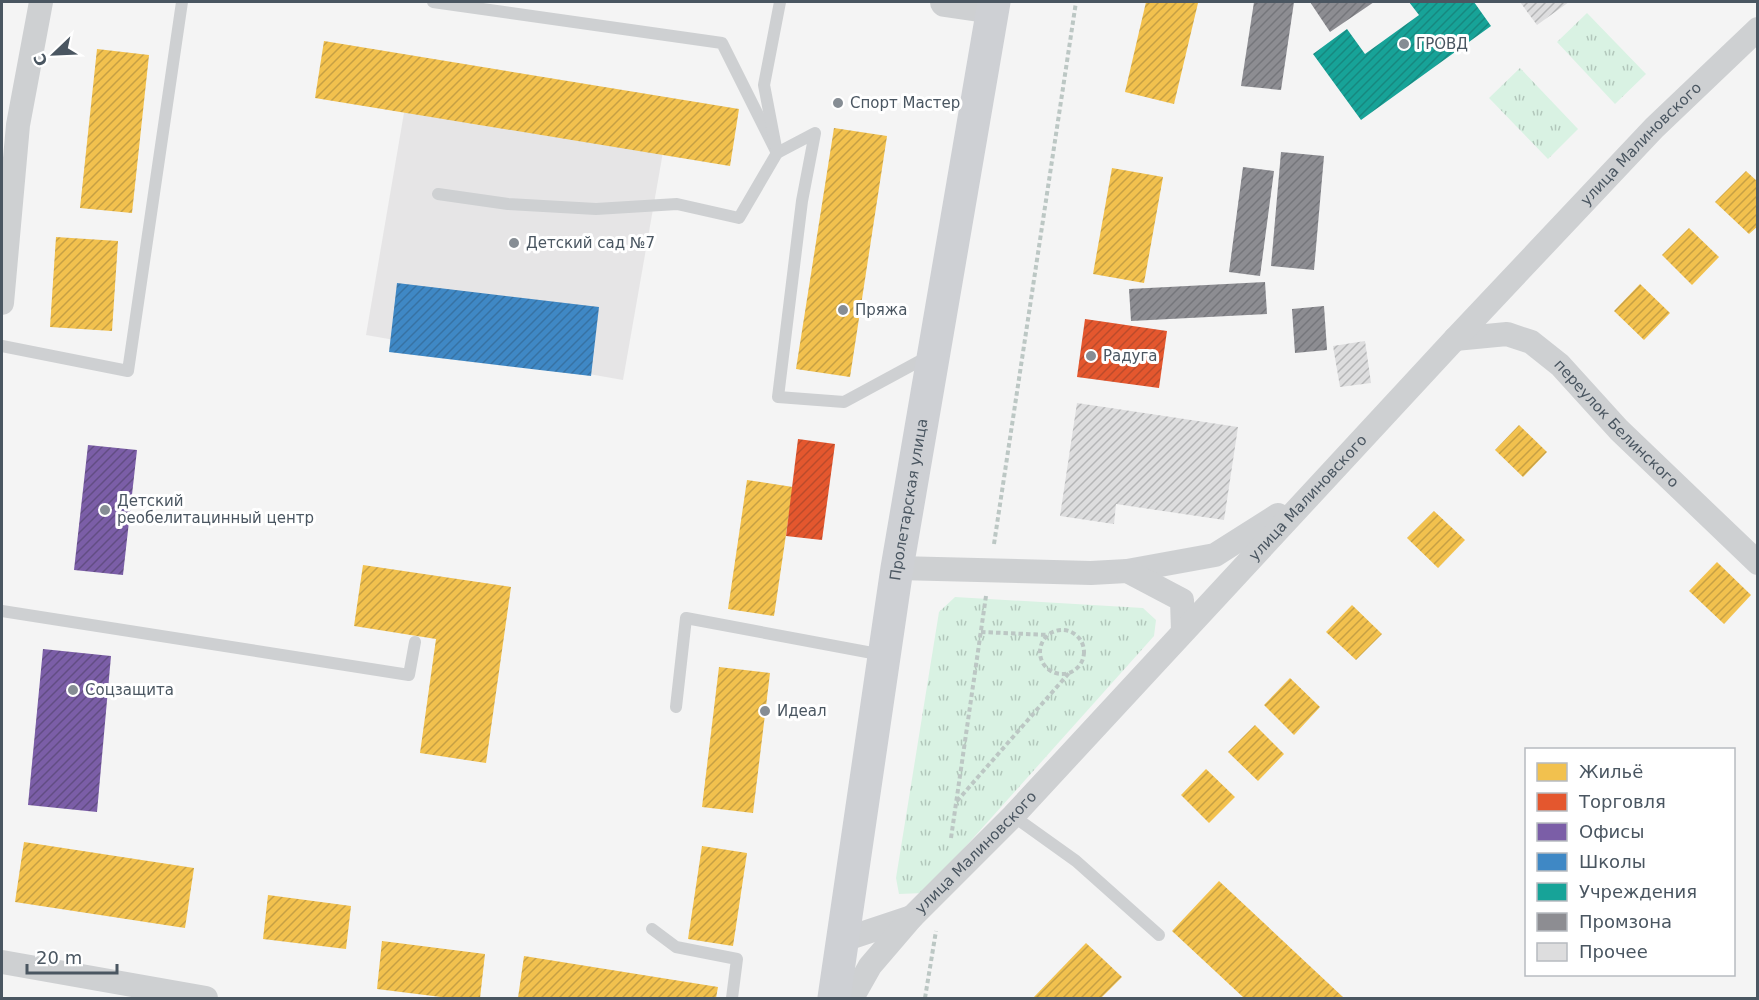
<svg xmlns="http://www.w3.org/2000/svg" width="1759" height="1000" font-family="'DejaVu Sans',sans-serif">
	<defs>
		<pattern id="park-tufts" width="24" height="20" patternUnits="userSpaceOnUse" patternTransform="scale(1.5)"><rect width="24" height="20" fill="#d9f2e3"/><path d="M3 7l-1-3M5 7V3M7 7l1-3M15 17l-1-3M17 17v-4M19 17l1-3" fill="none" stroke="#b2c7bb"/></pattern>
		<pattern id="homes-hatch" width="6" height="6" patternUnits="userSpaceOnUse" patternTransform="scale(1.5)"><rect width="6" height="6" fill="#f2c14e"/><path d="M-1 1l2-2M0 6l6-6M5 7l2-2" fill="none" stroke="#c6a044"/></pattern>
		<pattern id="shops-hatch" width="6" height="6" patternUnits="userSpaceOnUse" patternTransform="scale(1.5)"><rect width="6" height="6" fill="#e4572e"/><path d="M-1 1l2-2M0 6l6-6M5 7l2-2" fill="none" stroke="#bb4b2b"/></pattern>
		<pattern id="offices-hatch" width="6" height="6" patternUnits="userSpaceOnUse" patternTransform="scale(1.5)"><rect width="6" height="6" fill="#7b5ea7"/><path d="M-1 1l2-2M0 6l6-6M5 7l2-2" fill="none" stroke="#624d84"/></pattern>
		<pattern id="schools-hatch" width="6" height="6" patternUnits="userSpaceOnUse" patternTransform="scale(1.5)"><rect width="6" height="6" fill="#3f88c5"/><path d="M-1 1l2-2M0 6l6-6M5 7l2-2" fill="none" stroke="#3772a3"/></pattern>
		<pattern id="public-hatch" width="6" height="6" patternUnits="userSpaceOnUse" patternTransform="scale(1.5)"><rect width="6" height="6" fill="#17a398"/><path d="M-1 1l2-2M0 6l6-6M5 7l2-2" fill="none" stroke="#17887f"/></pattern>
		<pattern id="industry-hatch" width="6" height="6" patternUnits="userSpaceOnUse" patternTransform="scale(1.5)"><rect width="6" height="6" fill="#8d8d92"/><path d="M-1 1l2-2M0 6l6-6M5 7l2-2" fill="none" stroke="#75767b"/></pattern>
		<pattern id="building-hatch" width="6" height="6" patternUnits="userSpaceOnUse" patternTransform="scale(1.5)"><rect width="6" height="6" fill="#ddddde"/><path d="M-1 1l2-2M0 6l6-6M5 7l2-2" fill="none" stroke="#b5b6b7"/></pattern>
	</defs>
	<rect width="100%" height="100%" fill="#f4f4f4"/>
	<path fill="#e6e5e6" d="M405,107L663,152L623,380L366,335Z"/>
	<g fill="url(#park-tufts)">
		<path d="M1587,13L1646,74L1615,104L1557,42Z"/>
		<path d="M1520,68L1578,129L1548,159L1489,98Z"/>
		<path d="M955,597L1143,608L1156,620L1154,636L924,893L899,894L896,878L939,612Z"/>
	</g>
	<g fill="url(#homes-hatch)">
		<path d="M1146,2L1198,3L1174,104L1125,92Z"/>
		<path d="M324,41L739,109L730,166L315,98Z"/>
		<path d="M97,49L149,55L132,213L80,208Z"/>
		<path d="M834,128L887,136L850,377L796,369Z"/>
		<path d="M1112,168L1163,177L1144,283L1093,274Z"/>
		<path d="M1746,171L1758,182V226L1749,234L1715,202Z"/>
		<path d="M1689,228L1719,257L1692,285L1662,255Z"/>
		<path d="M56,237L118,241L112,331L50,327Z"/>
		<path d="M1640,284L1670,313L1644,340L1614,311Z"/>
		<path d="M1519,425L1547,452L1523,477L1495,450Z"/>
		<path d="M747,480L793,487L774,616L728,609Z"/>
		<path d="M1434,511L1465,540L1438,568L1407,538Z"/>
		<path d="M1717,562L1751,595L1724,624L1689,591Z"/>
		<path d="M363,565L511,587L486,763L420,753L436,639L354,626Z"/>
		<path d="M1352,605L1382,634L1356,660L1326,632Z"/>
		<path d="M719,667L770,673L753,813L702,807Z"/>
		<path d="M1290,678L1320,707L1294,735L1264,705Z"/>
		<path d="M1255,725L1284,754L1258,781L1228,752Z"/>
		<path d="M1206,769L1235,797L1209,823L1181,795Z"/>
		<path d="M24,842L194,868L185,928L15,902Z"/>
		<path d="M702,846L747,853L733,946L688,939Z"/>
		<path d="M1219,881L1344,998H1244L1172,931Z"/>
		<path d="M268,895L351,906L346,949L263,939Z"/>
		<path d="M382,941L485,954L480,998H449L377,989Z"/>
		<path d="M1086,943L1122,977L1101,998H1033Z"/>
		<path d="M524,956L718,987L716,998H518Z"/>
	</g>
	<g fill="url(#shops-hatch)">
		<path d="M1085,319L1167,331L1159,388L1077,377Z"/>
		<path d="M798,439L835,444L822,540L786,536Z"/>
	</g>
	<g fill="url(#offices-hatch)">
		<path d="M88,445L137,450L123,575L74,570Z"/>
		<path d="M43,649L111,656L97,812L28,805Z"/>
	</g>
	<path fill="url(#schools-hatch)" d="M397,283L599,307L591,376L389,352Z"/>
	<path fill="url(#public-hatch)" d="M1409,2H1474L1491,26L1361,120L1313,54L1347,29L1365,54L1419,15Z"/>
	<g fill="url(#industry-hatch)">
		<path d="M1254,2H1294L1281,90L1241,86Z"/>
		<path d="M1310,2H1374L1330,32Z"/>
		<path d="M1281,152L1324,156L1314,270L1271,266Z"/>
		<path d="M1243,167L1274,171L1260,276L1229,272Z"/>
		<path d="M1265,282L1267,314L1131,321L1129,289Z"/>
		<path d="M1324,306L1327,350L1295,353L1292,309Z"/>
	</g>
	<g fill="url(#building-hatch)">
		<path d="M1520,2H1569L1537,25Z"/>
		<path d="M1365,341L1371,383L1340,387L1333,346Z"/>
		<path d="M1077,403L1238,427L1224,520L1116,504L1114,524L1060,516Z"/>
	</g>
	<g fill="none" stroke-linecap="round" stroke-linejoin="round">
		<g stroke="#bcc7c4" stroke-width="4" stroke-dasharray="4.5 3" stroke-linecap="butt">
			<path d="M994,544L1076,2"/>
			<circle cx="1062" cy="652" r="22"/>
			<path d="M981,632L1049,635"/>
			<path d="M957,801L1069,673"/>
			<path d="M951,838L986,596"/>
			<path d="M925,998L936,931"/>
		</g>
		<g stroke="#ced0d2" stroke-width="12">
			<path d="M433,2L722,43L777,153L815,133L802,201L778,397L844,402L929,356"/>
			<path d="M438,194L508,204L596,209L677,204L739,218L777,153L764,85L780,2"/>
			<path d="M2,346L128,371L182,2"/>
			<path d="M2,611L409,675L415,642"/>
			<path d="M676,707L686,618L883,655"/>
			<path d="M1013,816L1076,861L1159,935"/>
			<path d="M652,929L676,947L737,959L732,998"/>
		</g>
		<g stroke="#ced0d2" stroke-width="24">
			<path d="M2,303L18,125L41,2"/>
			<path id="s1" d="M1455,339L1507,334L1531,342L1560,365L1619,430L1758,563"/>
			<path d="M897,568L1091,573L1127,571L1215,555L1278,515"/>
			<path d="M1127,571L1182,600L1183,631"/>
			<path d="M843,940L912,917"/>
			<path d="M2,962L206,998"/>
			<path id="s2" d="M852,998L870,966L912,917L1013,816L1455,339L1654,128L1758,29"/>
		</g>
		<path stroke="#ced0d2" stroke-width="30" d="M945,2L993,9"/>
		<path stroke="#ced0d4" stroke-width="33" id="s3" d="M834,998L897,568L994,2"/>
	</g>
	<g fill="#868d94" stroke="#fff" stroke-width="2">
		<circle cx="1404" cy="44" r="6"/>
		<circle cx="838" cy="103" r="6"/>
		<circle cx="514" cy="243" r="6"/>
		<circle cx="843" cy="310" r="6"/>
		<circle cx="1091" cy="356" r="6"/>
		<circle cx="105" cy="510" r="6"/>
		<circle cx="73" cy="690" r="6"/>
		<circle cx="765" cy="711" r="6"/>
	</g>
	<g text-anchor="middle" dominant-baseline="central" stroke-width="6" stroke-linejoin="round" paint-order="stroke">
		<g font-size="15" fill="#4a5661" stroke="#fff" text-anchor="start">
			<text x="1416" y="44">ГРОВД</text>
			<text x="850" y="103">Спорт Мастер</text>
			<text x="526" y="243">Детский сад №7</text>
			<text x="855" y="310">Пряжа</text>
			<text x="1103" y="356">Радуга</text>
			<text x="117" y="501">Детский<tspan x="117" dy="17">реобелитацинный центр</tspan></text>
			<text x="85" y="690">Соцзащита</text>
			<text x="777" y="711">Идеал</text>
		</g>
		<g font-size="15" fill="#4a5661" stroke="#fff">
			<text stroke="none"><textPath href="#s2" startOffset="1164">улица Малиновского</textPath></text>
			<text stroke="none"><textPath href="#s1" startOffset="196">переулок Белинского</textPath></text>
			<text stroke="none"><textPath href="#s2" startOffset="678">улица Малиновского</textPath></text>
			<text stroke="none"><textPath href="#s3" startOffset="504">Пролетарская улица</textPath></text>
			<text stroke="none"><textPath href="#s2" startOffset="192">улица Малиновского</textPath></text>
		</g>
	</g>
	<rect width="1759" height="1000" fill="none" stroke="#4a5661" stroke-width="6"/>
	<rect x="1525" y="748" width="210" height="228" fill="#ffffff" stroke="#b7bbc0" stroke-width="1.5"/>
	<rect x="1537" y="763" width="30" height="18" fill="#f2c14e" stroke="#b7bbc0" stroke-width="1.5"/>
	<text x="1579" y="778" font-size="18" fill="#4a5661">Жильё</text>
	<rect x="1537" y="793" width="30" height="18" fill="#e4572e" stroke="#b7bbc0" stroke-width="1.5"/>
	<text x="1579" y="808" font-size="18" fill="#4a5661">Торговля</text>
	<rect x="1537" y="823" width="30" height="18" fill="#7b5ea7" stroke="#b7bbc0" stroke-width="1.5"/>
	<text x="1579" y="838" font-size="18" fill="#4a5661">Офисы</text>
	<rect x="1537" y="853" width="30" height="18" fill="#3f88c5" stroke="#b7bbc0" stroke-width="1.5"/>
	<text x="1579" y="868" font-size="18" fill="#4a5661">Школы</text>
	<rect x="1537" y="883" width="30" height="18" fill="#17a398" stroke="#b7bbc0" stroke-width="1.5"/>
	<text x="1579" y="898" font-size="18" fill="#4a5661">Учреждения</text>
	<rect x="1537" y="913" width="30" height="18" fill="#8d8d92" stroke="#b7bbc0" stroke-width="1.5"/>
	<text x="1579" y="928" font-size="18" fill="#4a5661">Промзона</text>
	<rect x="1537" y="943" width="30" height="18" fill="#ddddde" stroke="#b7bbc0" stroke-width="1.5"/>
	<text x="1579" y="958" font-size="18" fill="#4a5661">Прочее</text>
	<g transform="translate(54 54) rotate(247)" stroke="#ffffff" stroke-width="4.5" paint-order="stroke">
	<path d="M0-4.5L10 22L0 15L-10 22Z" fill="#4a5661"/>
	<text y="-9" font-size="16" font-weight="bold" text-anchor="middle" fill="#4a5661">С</text>
	</g>
	<path d="M27 964v9h90v-9" fill="none" stroke="#4a5661" stroke-width="3"/>
	<text x="36" y="964" font-size="18" fill="#4a5661" stroke="#ffffff" stroke-width="4.5" paint-order="stroke">20 m</text>
</svg>
